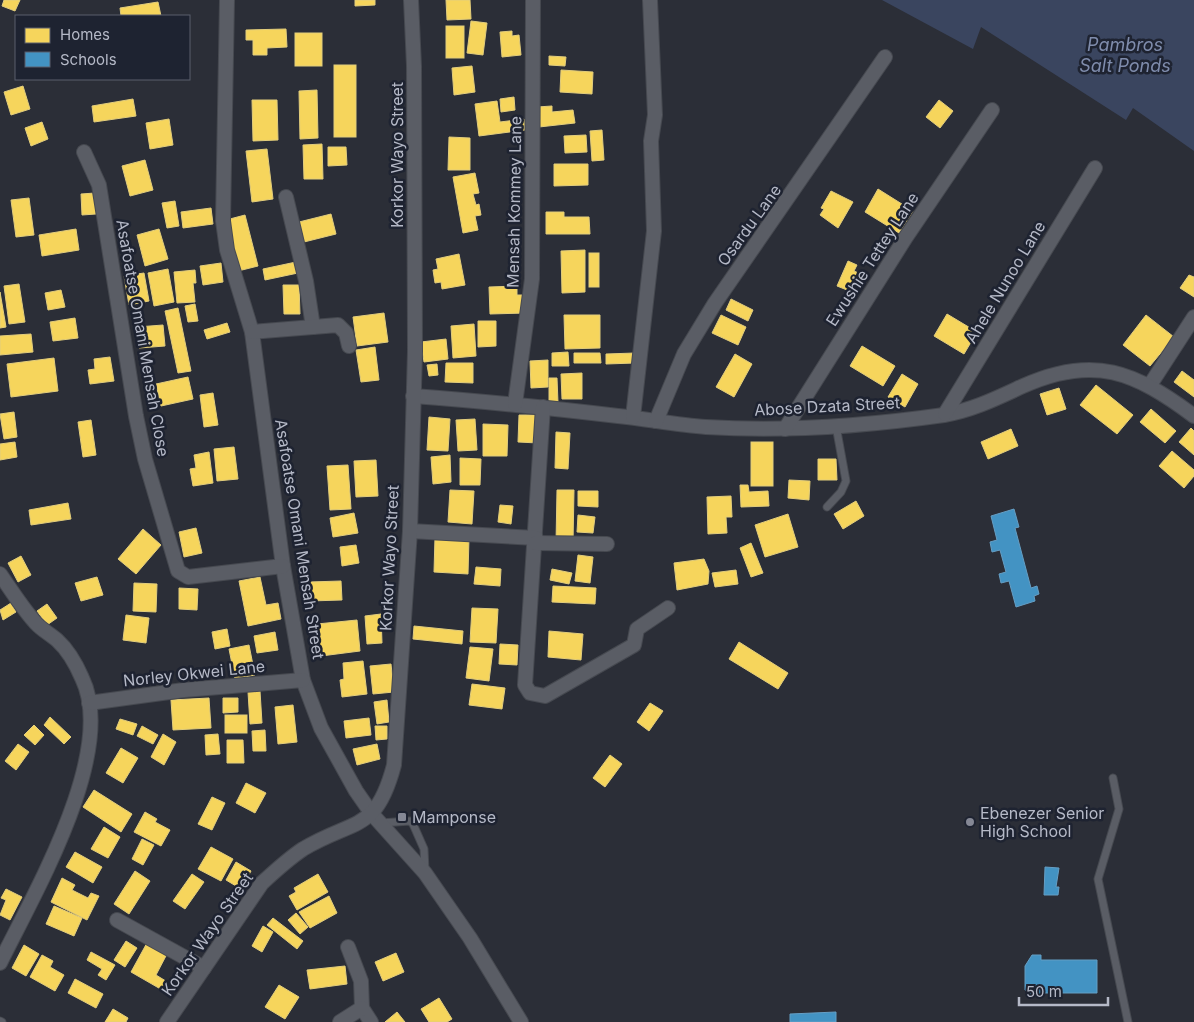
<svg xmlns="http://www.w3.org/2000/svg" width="1194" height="1022" font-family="Inter,sans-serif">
	<rect width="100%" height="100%" fill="#2b2e37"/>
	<path fill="#3a455f" d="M882,0H1194V151L1133,108L1126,120L981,27L973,49Z"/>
	<g fill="#f6d55c" stroke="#e2cd7c">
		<path d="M4,0H20L15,11L2,6Z"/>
		<path d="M355,0H375V5L355,6Z"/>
		<path d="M446,0H470L471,19L447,20Z"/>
		<path d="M158,2L161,16H121L120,8Z"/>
		<path d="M471,21L487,23L483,55L467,53Z"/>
		<rect x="446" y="26" width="18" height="32"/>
		<path d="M286,29L287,47L267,48V55H253V40H246V30Z"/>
		<path d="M512,31V36L519,35L521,55L502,57L500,32Z"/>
		<rect x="295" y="33" width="27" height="33"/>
		<path d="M549,56L566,57L565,66L549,65Z"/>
		<rect x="334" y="65" width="22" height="72"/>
		<path d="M472,66L475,92L454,95L452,68Z"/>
		<path d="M561,70L593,72L592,94L560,92Z"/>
		<path d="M23,86L30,109L11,115L4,92Z"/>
		<path d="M317,90L318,138L300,139L299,91Z"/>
		<path d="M514,97L515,110L501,112L500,99Z"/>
		<path d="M133,99L136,116L94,122L92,106Z"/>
		<path d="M252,100H277L278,140L253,141Z"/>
		<path d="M939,100L953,111L940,128L926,117Z"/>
		<path d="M497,101L500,122L524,119L525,130L479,136L475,104Z"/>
		<path d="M552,106V112L573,110L575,123L539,127L537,107Z"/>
		<path d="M169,119L173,145L150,149L146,123Z"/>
		<path d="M42,122L48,139L31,146L25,128Z"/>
		<path d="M602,130L604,160L592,161L590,131Z"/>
		<path d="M586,135L587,152L565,153L564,136Z"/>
		<path d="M449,137L470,138V170H448Z"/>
		<path d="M322,144L323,179H304L303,145Z"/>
		<path d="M328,147H346L347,165L328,166Z"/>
		<path d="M267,149L273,199L252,202L246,151Z"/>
		<path d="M145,160L153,190L130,196L122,166Z"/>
		<path d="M554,164H588V185L554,186Z"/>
		<path d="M475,173L479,193L473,194L476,205L479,204L481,215L475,216L478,230L463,233L453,177Z"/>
		<path d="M878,189L913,211L899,233L865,212Z"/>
		<path d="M831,191L853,202L838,228L820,215L824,209L821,208Z"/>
		<path d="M95,193L96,214L82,215L81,194Z"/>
		<path d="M29,198L34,235L16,237L11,200Z"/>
		<path d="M175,201L179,226L167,228L162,203Z"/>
		<path d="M211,208L213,224L183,228L181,212Z"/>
		<path d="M546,212H564V217H589L590,234H546Z"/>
		<path d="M331,214L336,234L304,242L299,222Z"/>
		<path d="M245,215L258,266L238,271L226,220Z"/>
		<path d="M76,229L79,250L42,256L39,235Z"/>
		<path d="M159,229L168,259L145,266L137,235Z"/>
		<path d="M585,250V292L562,293L561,251Z"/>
		<rect x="589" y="253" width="10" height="34"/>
		<path d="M459,254L465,285L442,289L441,282L435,283L433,270L438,269L436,259Z"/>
		<path d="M848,261L857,265L854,271L865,276L857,294L837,286Z"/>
		<path d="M296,262L298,273L265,280L263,269Z"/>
		<path d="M221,263L223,282L203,285L200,266Z"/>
		<path d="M168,269L174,302L154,306L148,273Z"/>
		<path d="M195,270L196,283H193L195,302L177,303L174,272Z"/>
		<path d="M144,273L149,301L129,305L124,276Z"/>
		<path d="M1189,275L1194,277V297L1180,288Z"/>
		<path d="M19,284L25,322L9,324L4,286Z"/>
		<path d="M283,285H299L300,314H284Z"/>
		<path d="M517,286V295H526V313L490,314L489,287Z"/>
		<path d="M61,290L65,307L48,310L45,293Z"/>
		<path d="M0,292L6,327L0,328Z"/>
		<path d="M731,299L753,310L748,321L726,310Z"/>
		<path d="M195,304L198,321L188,322L185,306Z"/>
		<path d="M178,308L191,371L178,373L165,311Z"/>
		<path d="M384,313L388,342L357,346L353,317Z"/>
		<path d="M947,314L977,332L964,354L934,336Z"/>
		<path d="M564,315H600V348L565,349Z"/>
		<path d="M721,315L746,327L738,345L712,333Z"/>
		<path d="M1146,315L1174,337L1150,366L1123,345Z"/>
		<path d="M75,318L78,338L53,341L50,322Z"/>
		<path d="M478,321H496V346L478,347Z"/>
		<path d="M227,323L230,332L207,339L204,330Z"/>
		<path d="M474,324L476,356L453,358L451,326Z"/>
		<path d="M163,325L165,346L139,348L137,327Z"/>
		<path d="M31,334L33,352L0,355V336Z"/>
		<path d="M446,339L448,359L424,362L421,342Z"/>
		<path d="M862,346L895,366L883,386L850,366Z"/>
		<path d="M375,347L379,380L361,382L356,350Z"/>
		<path d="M568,352L569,366H552V353Z"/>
		<path d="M574,353H600L601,363H574Z"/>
		<path d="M635,353V363L606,364V354Z"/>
		<path d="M735,354L752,364L734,397L716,387Z"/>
		<path d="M110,357L114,381L90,384L88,370L95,369L94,359Z"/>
		<path d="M54,358L58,391L11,397L7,364Z"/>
		<path d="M548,360V387L531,388L530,361Z"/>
		<path d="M446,363H473V383L445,382Z"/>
		<path d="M437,364L438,375L429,376L427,365Z"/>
		<path d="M1182,371L1194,380V397L1174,382Z"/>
		<path d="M582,373V399H562L561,374Z"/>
		<path d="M902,374L918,384L905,407L888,397Z"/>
		<path d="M188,377L193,399L161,406L156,384Z"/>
		<path d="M549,378H557L558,403H549Z"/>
		<path d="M1096,385L1133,415L1117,434L1080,405Z"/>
		<path d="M1059,388L1066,409L1047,415L1040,394Z"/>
		<path d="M213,393L218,425L204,427L200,395Z"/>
		<path d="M1151,409L1176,431L1165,443L1140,422Z"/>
		<path d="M14,412L17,437L4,439L0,414Z"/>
		<path d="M519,415H539L538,443L518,442Z"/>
		<path d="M429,417L450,419L448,451L427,450Z"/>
		<path d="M475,419L477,450L458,451L456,420Z"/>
		<path d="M91,420L96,455L83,457L78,422Z"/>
		<path d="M483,424L508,425L507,456H483Z"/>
		<path d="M1191,428L1194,431V455L1179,442Z"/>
		<path d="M1011,429L1018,446L988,459L981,442Z"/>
		<path d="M556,432L570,433L568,469L555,468Z"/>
		<path d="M15,442L17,457L0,460V444Z"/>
		<rect x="751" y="442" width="22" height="44"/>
		<path d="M234,447L238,479L217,481L214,449Z"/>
		<path d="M1172,451L1194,470V476L1184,488L1159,466Z"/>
		<path d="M209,452L213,483L193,486L190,469L196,468L194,455Z"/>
		<path d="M450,455L451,482L433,484L431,457Z"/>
		<path d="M460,458L481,459L480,485H460Z"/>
		<path d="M818,459H836L837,480H818Z"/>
		<path d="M376,460L378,496L356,497L354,461Z"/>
		<path d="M348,465L351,509L330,510L327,466Z"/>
		<path d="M789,480L810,481L809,500L788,498Z"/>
		<path d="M740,485H748L749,492L768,491L769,506L741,507Z"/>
		<path d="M450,490L474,491L472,524L448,522Z"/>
		<path d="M557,490H574L573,543H556Z"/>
		<path d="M578,491H598V507L578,506Z"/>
		<path d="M731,496L732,517H726L727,533L708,534L707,497Z"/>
		<path d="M856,501L864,516L843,529L834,514Z"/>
		<path d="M68,503L71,519L31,525L29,510Z"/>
		<path d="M500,505L513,506L511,524L498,522Z"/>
		<path d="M354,513L358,533L333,537L330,518Z"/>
		<path d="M788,514L798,547L765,557L755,525Z"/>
		<path d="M578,515L595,517L593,533L577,532Z"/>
		<path d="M196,528L202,553L184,557L179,532Z"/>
		<path d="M143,529L161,545L136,574L118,559Z"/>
		<path d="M435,537L469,538L468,574L434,572Z"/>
		<path d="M751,543L763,573L751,577L740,548Z"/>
		<path d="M356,545L359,563L342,566L340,547Z"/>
		<path d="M578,555L593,557L590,583L575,581Z"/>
		<path d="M21,556L31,575L18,582L8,563Z"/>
		<path d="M704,559L709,571L708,584L677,590L674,563Z"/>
		<path d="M476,567L501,569L500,586L474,584Z"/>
		<path d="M552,569L572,573L569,584L550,580Z"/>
		<path d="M736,570L738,584L715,587L712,573Z"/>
		<path d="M97,577L103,595L81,601L75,583Z"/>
		<path d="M260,577L266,605L278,603L281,619L248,626L239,581Z"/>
		<path d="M341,581L342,600L309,601V582Z"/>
		<path d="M134,583L157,584L156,612L133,611Z"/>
		<path d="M553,586L596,588L595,604L552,602Z"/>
		<path d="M179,588L198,589L197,610L179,609Z"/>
		<path d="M11,603L16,612L3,620L0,610Z"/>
		<path d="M47,604L57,618L47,625L37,611Z"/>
		<path d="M472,608L498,609L496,643L470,642Z"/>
		<path d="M381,614L382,643L367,644L365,616Z"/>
		<path d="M126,615L149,618L146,643L123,640Z"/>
		<path d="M357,620L360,651L321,656L317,624Z"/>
		<path d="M414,626L463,631L462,644L413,639Z"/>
		<path d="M227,629L230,646L215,649L212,632Z"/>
		<path d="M549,631L583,634L581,660L548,657Z"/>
		<path d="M275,632L278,650L257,653L254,636Z"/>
		<path d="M739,642L788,673L778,689L729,659Z"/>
		<path d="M500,644L518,645L517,665L499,664Z"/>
		<path d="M249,645L255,675L235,679L229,649Z"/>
		<path d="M470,647L493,649L489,681L466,678Z"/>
		<path d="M363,661L367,694L342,697L340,680L344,679L343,663Z"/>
		<path d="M391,664L394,692L373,694L370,666Z"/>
		<path d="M472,684L505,688L502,709L469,705Z"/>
		<path d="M260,691L262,723L250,724L248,692Z"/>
		<path d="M209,698L211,728L173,730L171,700Z"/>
		<path d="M223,698H238V712L223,713Z"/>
		<path d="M387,700L389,722L377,724L374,702Z"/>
		<path d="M650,703L663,711L649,731L637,722Z"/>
		<path d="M293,705L297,742L278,744L275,707Z"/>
		<rect x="225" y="715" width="22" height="18"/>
		<path d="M50,717L71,737L64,744L44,725Z"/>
		<path d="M369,718L371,735L346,738L344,721Z"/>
		<path d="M120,719L137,724L133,735L116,729Z"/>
		<path d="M34,725L44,735L35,745L24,735Z"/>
		<path d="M142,726L158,735L153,744L137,736Z"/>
		<path d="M375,726H387V739L376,740Z"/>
		<path d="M265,730L266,751H253L252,731Z"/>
		<path d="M163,734L176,742L164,765L151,757Z"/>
		<path d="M218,734L220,754L206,755L205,735Z"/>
		<path d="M227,740H243L244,763H227Z"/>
		<path d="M18,744L29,752L16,770L5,761Z"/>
		<path d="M377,744L380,759L357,765L353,749Z"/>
		<path d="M121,748L138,758L123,783L106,773Z"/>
		<path d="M610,755L622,764L605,787L593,778Z"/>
		<path d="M246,783L266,793L255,813L236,803Z"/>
		<path d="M94,790L132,814L121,832L83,807Z"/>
		<path d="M212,797L225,803L212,830L198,824Z"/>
		<path d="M145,812L157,819L155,822L170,830L161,846L134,832Z"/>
		<path d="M104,827L120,837L108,858L91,849Z"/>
		<path d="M142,839L154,845L143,865L132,859Z"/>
		<path d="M211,847L233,859L221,881L198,869Z"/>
		<path d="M75,852L102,867L93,883L66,867Z"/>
		<path d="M236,862L251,871L241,889L226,880Z"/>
		<path d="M135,871L150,881L129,914L114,904Z"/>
		<path d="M192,874L204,882L185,909L173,901Z"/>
		<path d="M318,874L328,892L297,910L289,896L296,892L294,888Z"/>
		<path d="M62,878L75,885L72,890L88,898L91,893L99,896L87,920L51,902Z"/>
		<path d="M6,889L22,897L10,920L0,915L6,900L1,898Z"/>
		<path d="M329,896L337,913L310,928L299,912Z"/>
		<path d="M54,906L82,918L74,936L46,924Z"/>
		<path d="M296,913L308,927L300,934L288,920Z"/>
		<path d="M273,918L303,941L297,949L267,925Z"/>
		<path d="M263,926L273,932L262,952L252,946Z"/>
		<path d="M126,941L137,948L125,967L114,960Z"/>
		<path d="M148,941L168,952L156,975L169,983L164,991L131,972Z"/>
		<path d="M24,945L39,954L26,976L12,968Z"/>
		<path d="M91,952L115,965L106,980L98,975L102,969L87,960Z"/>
		<path d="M396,953L404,972L383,981L375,962Z"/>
		<path d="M42,955L53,961L50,967L64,975L55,991L30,977Z"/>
		<path d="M345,966L347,984L310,989L307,970Z"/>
		<path d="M75,979L103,994L96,1008L68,993Z"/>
		<path d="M279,985L299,997L285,1019L265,1007Z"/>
		<path d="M439,998L452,1019L447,1022H429L421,1009Z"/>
		<path d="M113,1009L128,1018L126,1022H105Z"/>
		<path d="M397,1012L405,1022H385Z"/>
	</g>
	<g fill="#4393c3" stroke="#659ec4">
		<path d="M1014,509L1019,527L1015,528L1031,588L1037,586L1039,594L1034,596L1035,601L1016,607L1009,581L1001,583L999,574L1006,572L1000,550L992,552L990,542L997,540L991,516Z"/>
		<path d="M1045,867L1059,868L1056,887H1059L1058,895H1044Z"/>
		<path d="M1032,955H1041V960H1097V993H1041V996H1032L1025,990V966Z"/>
		<path d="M836,1012V1022H790V1014Z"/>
	</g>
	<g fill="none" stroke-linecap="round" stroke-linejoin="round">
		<defs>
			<g id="lane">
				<path d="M827,507L841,492L846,481L836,426"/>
				<path d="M1113,778L1119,809L1098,879L1128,1022"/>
				<path d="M381,823L410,821L413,824L424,849L425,870"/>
				<path d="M0,1021L2,1022"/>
			</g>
			<g id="street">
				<path d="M227,0L223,221L227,250L252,332L283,566L303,680L321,728L356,791L372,814L425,873L470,938L521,1022"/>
				<path d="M84,152L99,185L136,416L145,459L178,571L188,577L283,566"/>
				<path d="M286,197L306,281L313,327"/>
				<path d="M252,332L338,325L346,333L349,346"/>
				<path d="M1150,385L1194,317"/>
				<path d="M413,396C481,401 550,408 618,416C647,419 677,425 706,427C785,432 866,426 944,415C973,410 997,398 1023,386C1094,354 1135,372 1194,416"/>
				<path d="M515,404L532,279L533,0"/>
				<path d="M543,407L525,685L530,693L545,696L634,645L637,629L668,608"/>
				<path d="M945,414L1095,168"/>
				<path d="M633,417L654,231L651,141L655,115L650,0"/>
				<path d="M656,421L684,354L715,303L885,57"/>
				<path d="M785,429L906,237L992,110"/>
				<path d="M410,531L536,538"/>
				<path d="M536,543L607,544"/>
				<path d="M0,574C11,590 21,606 34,621C40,629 49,633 57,640C68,650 76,664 82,678C118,752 33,895 0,963"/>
				<path d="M89,703L184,690L303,680"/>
				<path d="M117,920L204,968"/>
				<path d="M348,947L361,981L362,1008L371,1022"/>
				<path d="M167,1022L262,883C275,871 288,859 303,849C355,818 376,833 394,765L410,531L415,351L414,66L411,0"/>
				<path d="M340,1022L362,1008"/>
			</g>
		</defs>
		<use href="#lane" stroke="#464950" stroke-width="9"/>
		<use href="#street" stroke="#464950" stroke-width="16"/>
		<use href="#lane" stroke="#5a5d65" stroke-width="7"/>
		<use href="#street" stroke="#5a5d65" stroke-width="14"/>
	</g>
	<g fill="#858895" stroke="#1e2331" stroke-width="2">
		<rect x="397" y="812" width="10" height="10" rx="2.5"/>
		<circle cx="970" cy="822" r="5"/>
	</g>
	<g text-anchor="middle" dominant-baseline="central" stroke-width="5" stroke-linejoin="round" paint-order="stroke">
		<g font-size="16" fill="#b5b9c7" stroke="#1e2331">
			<text transform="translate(397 155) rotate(-90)">Korkor Wayo Street</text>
			<text transform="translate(514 202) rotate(-89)">Mensah Kommey Lane</text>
			<text transform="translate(749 225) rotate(-54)">Osardu Lane</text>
			<text transform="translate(872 259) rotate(-57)">Ewushie Tettey Lane</text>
			<text transform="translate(1005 282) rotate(-59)">Ahele Nunoo Lane</text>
			<text transform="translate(143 338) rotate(80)">Asafoatse Omani Mensah Close</text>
			<text transform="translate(827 406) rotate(-3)">Abose Dzata Street</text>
			<text transform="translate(300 539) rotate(81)">Asafoatse Omani Mensah Street</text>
			<text transform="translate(389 558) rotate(-87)">Korkor Wayo Street</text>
			<text transform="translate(194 673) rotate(-6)">Norley Okwei Lane</text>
			<text transform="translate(207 934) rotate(-55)">Korkor Wayo Street</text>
		</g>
		<g font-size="16" fill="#b5b9c7" stroke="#1e2331" text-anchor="start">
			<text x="980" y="813">Ebenezer Senior<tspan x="980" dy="18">High School</tspan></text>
			<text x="412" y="817">Mamponse</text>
		</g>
		<g font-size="18" font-style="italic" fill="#7f8cac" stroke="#1e2331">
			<text x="1125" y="44">Pambros<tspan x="1125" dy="21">Salt Ponds</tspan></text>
		</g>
	</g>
	<rect x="15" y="15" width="175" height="65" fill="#1e2331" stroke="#5a5f6d"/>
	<rect x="25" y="28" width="25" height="15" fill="#f6d55c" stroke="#5a5f6d"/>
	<text x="60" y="40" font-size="15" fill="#b5b9c7">Homes</text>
	<rect x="25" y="52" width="25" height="15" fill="#4393c3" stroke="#5a5f6d"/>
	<text x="60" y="65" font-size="15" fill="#b5b9c7">Schools</text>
	<path d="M1019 997v8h89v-8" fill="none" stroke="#b5b9c7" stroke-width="2.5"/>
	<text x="1026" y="997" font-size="15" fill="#b5b9c7" stroke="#1e2331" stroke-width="4" paint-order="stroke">50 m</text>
</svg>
